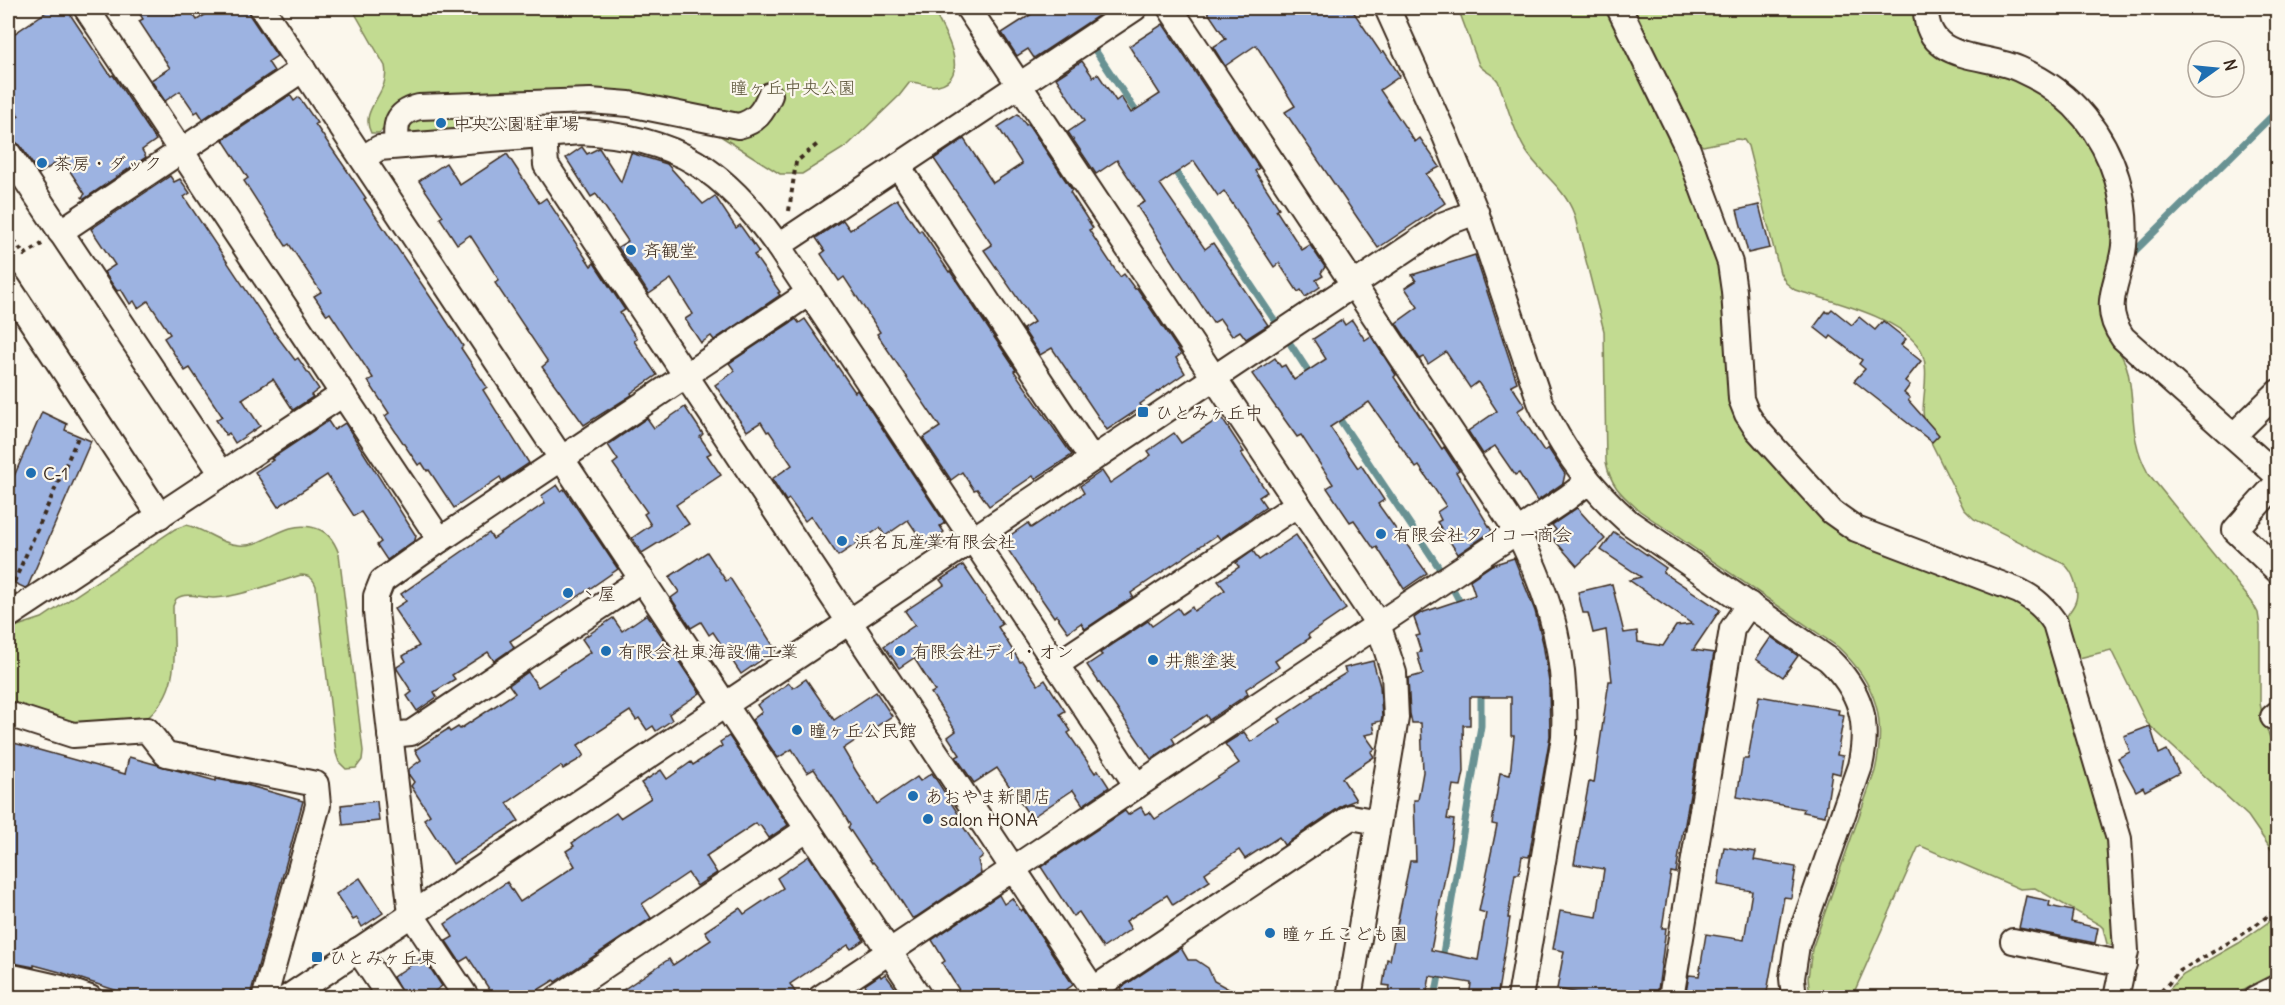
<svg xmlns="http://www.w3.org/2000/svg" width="2285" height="1005" font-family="Delius,'Klee One',sans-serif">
	<rect width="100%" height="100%" fill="#fbf7ec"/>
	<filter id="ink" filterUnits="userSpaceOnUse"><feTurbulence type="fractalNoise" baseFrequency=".0167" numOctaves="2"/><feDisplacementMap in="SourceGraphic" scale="12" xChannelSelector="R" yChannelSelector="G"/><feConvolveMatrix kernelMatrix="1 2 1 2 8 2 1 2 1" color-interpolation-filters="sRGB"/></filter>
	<g filter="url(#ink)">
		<g fill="#c2db91" stroke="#7e8258" stroke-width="1.5">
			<path d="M352,8H932C941,25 974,77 938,85C929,88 919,82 910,82L899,96L847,146L802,174H780L708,128L627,111L462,113L464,131L386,137L385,128L379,133H371C358,108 391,94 385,66Z"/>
			<path d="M1458,8H1609L1673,137L1721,265L1729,383L1826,518L2015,599L2047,627L2107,828L2114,946L2107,944L2103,928L2100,925L2035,888L2020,889L1921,846L1918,848L1852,997H1810L1808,978L1812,949L1875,771C1887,719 1876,683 1838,647L1640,511C1622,495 1611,487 1606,462L1604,331L1574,214C1564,187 1541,174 1526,151C1513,131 1507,103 1498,81C1493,73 1484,72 1479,65Z"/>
			<path d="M1628,8H1915V17C1945,35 1975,53 2004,72C2015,78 2026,83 2036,89C2081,117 2112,169 2114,221C2114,230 2114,240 2113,249C2109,270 2097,294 2100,315C2103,337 2124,351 2128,372C2136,410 2128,437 2148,473L2252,602L2258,613L2260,626V703L2263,719L2277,756V858L2248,816L2147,723L2111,650L2075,659L2064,621C2067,614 2074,608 2076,600C2079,589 2073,571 2064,564L1974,519L1964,509L1926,432C1918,405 1930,382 1924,359C1915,319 1829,301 1795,290L1786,283L1780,273L1748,146L1744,140L1737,139L1703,146L1695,140Z"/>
			<path d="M186,525C205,529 220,544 239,545C264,548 283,521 311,527C327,530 334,540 339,554L363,751L362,760L356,768L346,769L339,762L336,753L316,586C313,578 309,575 301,575C274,583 240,597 213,598C201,598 186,591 176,599L173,606C173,649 183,688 146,719L73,725L8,705V629L42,618L175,529Z"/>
			<path d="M2277,916V972L2229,997H2162L2183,975L2239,943Z"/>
		</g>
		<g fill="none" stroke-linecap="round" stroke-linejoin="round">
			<g stroke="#699293" stroke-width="7">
				<path d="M1093,47L1139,116"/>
				<path d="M1171,165L1275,321"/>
				<path d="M2135,251L2278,110"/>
				<path d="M1291,345L1312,377"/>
				<path d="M1336,414L1440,569"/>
				<path d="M1452,587L1463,608"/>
				<path d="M1442,959L1481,726V689"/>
				<path d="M1435,998L1440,970"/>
			</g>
		</g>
		<g fill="#9db3e1" stroke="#3b2a1e" stroke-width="1.5" fill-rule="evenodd">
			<path d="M52,8H66L111,76L113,75L156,140L142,150L146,157L84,199L82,197L85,194L62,159L39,174L20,145L8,138V124L19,116L8,100V38Z"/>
			<path d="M136,8H170L175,16L189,8L197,20L216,8H247L250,16L277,56L268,62L274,71L203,119L198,111L195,113L180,91L165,101L151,80L170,68L139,21L143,19Z"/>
			<path d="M1041,8H1110L1034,58L1028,49L1017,56L1002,33Z"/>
			<path d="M1205,8H1351L1381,53L1384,51L1400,76L1380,90L1415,142L1420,138L1440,167L1426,174L1445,203L1378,248L1285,112L1295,106L1256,45L1225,66L1213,47L1226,39Z"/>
			<path d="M1163,24L1259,168L1255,171L1279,208L1276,210L1302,250L1310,245L1325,267L1321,273L1323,276L1316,280L1320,287L1305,297L1301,290L1298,292L1279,263L1274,267L1224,191L1218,196L1194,161L1160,184L1205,249L1213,243L1268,325L1246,339L1240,331L1232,336L1220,319L1213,323L1137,206L1145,202L1117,160L1096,174L1068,132L1084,121L1056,78L1082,61L1093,77L1098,74L1116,101L1121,97L1131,113L1160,94L1129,46Z"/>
			<path d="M290,95L294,101L299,97L317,123L315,124L366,198L364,199L440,311L463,346L461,348L487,387L483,390L529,463L502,481L500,477L454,508L429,470L427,471L422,463L418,465L385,416L389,413L368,381L373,378L330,313L327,315L314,296L321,292L289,244L286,246L244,181L248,178L223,140Z"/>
			<path d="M1018,114L1026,125L1028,124L1072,190L1070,192L1093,228L1089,230L1120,277L1124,274L1135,289L1137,288L1181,354L1176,358L1185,373L1140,404L1142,407L1107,430L1052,348L1040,355L1023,329L1034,322L984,250L992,245L934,159L964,139L993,183L1022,164L998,127Z"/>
			<path d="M582,147L587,154L599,148L621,182L631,153L667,164L703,204L715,196L736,228L740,225L759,252L754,255L780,292L778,293L780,295L714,340L711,336L701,343L685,319L693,314L671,279L649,294L618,247L628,241L596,194L591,197L566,158Z"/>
			<path d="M507,154L539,203L546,198L591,266L594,263L625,310L620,313L637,339L634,341L657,375L631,393L632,395L584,425L542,367L548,362L495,283L499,280L470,235L457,244L440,218L443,216L419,181L446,163L460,185Z"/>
			<path d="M170,176L174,182L180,179L190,193L184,197L274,332L295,360L298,358L319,389L311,395L313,397L293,410L273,379L242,399L260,426L235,443L229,433L226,435L216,420L222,416L190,368L185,371L164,338L170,334L148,301L138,308L134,301L130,304L121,289L117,291L104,272L115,265L91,229Z"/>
			<path d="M897,199L919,232L921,230L949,272L950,271L1016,370L1014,371L1072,455L1035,479L1033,476L989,506L977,489L974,490L962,472L951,480L923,438L940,427L877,334L880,332L844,277L839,281L821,254L825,251L816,238L843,220L850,230Z"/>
			<path d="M1759,205L1770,248L1748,253L1737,210Z"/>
			<path d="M1475,255L1517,382L1511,385L1525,406L1517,411L1544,451L1548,448L1565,474L1563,483L1537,501L1519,473L1515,475L1495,446L1483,454L1468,431L1497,411L1478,382L1470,388L1446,352L1428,364L1424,357L1420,359L1396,323L1418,307L1405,288L1416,281L1412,275Z"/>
			<path d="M1832,309L1852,325L1859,317L1875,330L1883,321L1906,339L1901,345L1921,361L1905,381L1910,385L1904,393L1910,398L1908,400L1939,435L1932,442L1854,381L1865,369L1859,364L1862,360L1831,336L1829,339L1814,327L1826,311L1828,313Z"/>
			<path d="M796,319L799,323L805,319L855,392L857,390L945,523L940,526L944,532L925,545L908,520L885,536L880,528L838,556L811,516L805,521L789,499L786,501L772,479L792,465L769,431L767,432L761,422L747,431L715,385L735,371L729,363Z"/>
			<path d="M1342,320L1345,325L1352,320L1365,340L1371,336L1396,375L1394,377L1442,449L1444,447L1459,470L1456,472L1492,531L1458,554L1437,522L1441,520L1437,512L1446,506L1419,466L1416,468L1369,402L1330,427L1358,468L1361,465L1384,500L1378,504L1427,573L1404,589L1377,547L1374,549L1354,520L1350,522L1327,488L1333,484L1301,435L1297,437L1252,374L1275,358L1281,367L1285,365L1294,380L1326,359L1313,339Z"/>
			<path d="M685,407L703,434L700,437L711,453L707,455L721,475L676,505L689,524L642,553L632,538L651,525L644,514L647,512L613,464L618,460L608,445L647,418L654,428Z"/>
			<path d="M42,412L67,424L65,430L91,441L28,586L25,588L8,580V490Z"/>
			<path d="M1221,417L1244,452L1241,453L1267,492L1259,497L1266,507L1220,539L1217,535L1131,593L1133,597L1085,629L1081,623L1068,632L1056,615L1054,617L1002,541L1028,523L1031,528L1084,493L1080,486L1102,471L1110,483L1151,455L1148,451L1174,433L1181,443Z"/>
			<path d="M328,421L334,430L345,423L416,536L415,540L387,560L377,545L381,542L361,512L354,516L327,475L278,507L255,472L273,460L271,459Z"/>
			<path d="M557,485L561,491L564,489L618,569L563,607L510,641L514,647L494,661L488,652L452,675L455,679L434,692L437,697L417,711L407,696L412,692L397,669V667L406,661L403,656L419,646L394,609L406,601L401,594L489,533L493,539L545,503L541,496Z"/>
			<path d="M1577,508L1605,539L1577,566L1550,535L1556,530L1552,525Z"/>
			<path d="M1614,532L1666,568L1663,572L1720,610L1693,650L1714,653L1684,830H1683L1676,873L1671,872L1662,928H1666L1657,998H1606L1557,989L1564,951L1553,949L1560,911L1597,917L1604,869L1574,864L1589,782L1594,783L1609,681H1612L1606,630L1593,633L1588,613H1583L1578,592L1612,584L1624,633L1637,631L1638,642L1663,646L1676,626L1692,624L1629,580L1641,577L1601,550Z"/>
			<path d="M1296,535L1346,609L1308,635L1310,638L1275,661L1279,667L1246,689L1248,694L1209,720L1206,715L1172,738L1175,743L1151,759L1087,665L1102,655L1100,653L1148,621L1152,626L1178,608L1182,614L1192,607L1194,611L1225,590L1218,581L1239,567L1236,563L1253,551L1259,560Z"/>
			<path d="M707,552L726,581L730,578L776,650L741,674L713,632L709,635L701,622L691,628L671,598L679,592L669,577Z"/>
			<path d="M1514,558L1535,611L1543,643L1549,682L1550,736L1529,857L1522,856L1519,874H1515L1508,918H1510L1497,998H1469L1471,983L1430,976L1426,998H1388L1390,986L1383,985L1387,959L1390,960L1410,861H1416L1414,800H1418L1423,772L1421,723H1412L1410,714L1408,678L1423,674L1417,653L1421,652L1416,636L1420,635L1414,618L1421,613L1475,595L1470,580L1492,565ZM1470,697H1511V736H1514L1510,775L1500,773L1492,824L1497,825L1479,911L1486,913L1478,960L1431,950L1449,856L1454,820L1447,819L1453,785L1461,786L1464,772L1463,725H1470Z"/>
			<path d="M963,565L1003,624L998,627L1020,662L1022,661L1038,685L1045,680L1065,711L1060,714L1071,731L1068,733L1095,773L1098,770L1109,787L1083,805L1073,790L1031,818L997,768L974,783L956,757L960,755L948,737L956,731L931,693L935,691L914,658L899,668L884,646L915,625L905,611L944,585L940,580Z"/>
			<path d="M647,614L700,693L669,714L672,720L656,731L653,726L647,730L639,718L636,720L630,711L578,745L584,755L580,759L563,769L561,766L507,803L519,821L453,864L424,819L430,815L411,786L414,782L409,775V769L421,760L415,750L448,729L450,732L458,727L460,729L515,693L509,685L528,672L538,687L591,652L582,639L613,618L622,631Z"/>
			<path d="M1771,637L1798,656L1783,677L1756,659Z"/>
			<path d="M1373,661L1380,686L1382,717L1381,721L1373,723L1375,733L1365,735L1375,749L1371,752L1374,757L1342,778L1356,800L1343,805L1284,845L1279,837L1245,859L1239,850L1205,873L1210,881L1173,905L1167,895L1126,921L1131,929L1103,948L1079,912L1073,916L1041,867L1125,811L1128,815L1141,807L1145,814L1150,812L1155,819L1239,763L1225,744L1244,732L1251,742L1281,722L1279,719L1313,696L1312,694L1346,673L1344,668Z"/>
			<path d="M806,679L834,720L876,692L892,716L843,749L856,771L877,804L917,777L920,781L932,773L959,815L956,816L983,856L978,860L981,873L916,917L912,918L889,882L873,862L872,863L848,827L850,825L842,811L814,769L807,773L792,749L778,758L752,720L762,712L757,705L789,683L793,688Z"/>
			<path d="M1759,696L1839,710L1838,714L1844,715L1837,755L1843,756L1840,774L1832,772L1825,816L1803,812L1804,809L1737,797L1743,759H1748Z"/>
			<path d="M2150,726L2159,754L2167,750L2179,773L2145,791L2143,787L2136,791L2118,758L2130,752L2124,736Z"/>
			<path d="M729,736L788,825L769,838L760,825L758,826L756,823L706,856L717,873L697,886L688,873L642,904L651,918L555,982L554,980L525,998H495L468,957L460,962L446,941L453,937L445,924L507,882L520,902L575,866L566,851L574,846L572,843L616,813L620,818L651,798L641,783L661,770L667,779L691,762L693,765L722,746L720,742Z"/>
			<path d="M14,743L125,774L129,757L216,781V779L243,784L303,801L251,992L252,998H139L60,972L34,965V967L8,962V765Z"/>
			<path d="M377,801L379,821L343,825L341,805Z"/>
			<path d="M1724,847L1756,852L1754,860L1796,867L1791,898L1784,897L1766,998H1697L1698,995L1686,993L1689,975L1699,976L1706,934L1744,940L1752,891L1718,885Z"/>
			<path d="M809,856L864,940L851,949L848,945L790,984L799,998H611L669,959L673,965L711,940L705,931L740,908L744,914L783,888L777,878Z"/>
			<path d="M360,878L383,913L362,927L357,918L353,920L336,894Z"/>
			<path d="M999,895L1004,904L1012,898L1021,911L1023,909L1073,985L1054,998H964L942,963L945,961L932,940Z"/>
			<path d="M2026,896L2050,901L2049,906L2073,911L2071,922L2098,928L2095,943L2019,928Z"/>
			<path d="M1181,948L1188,960H1196L1208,968L1214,981L1245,998H1127L1121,988Z"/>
			<path d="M423,957L442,986L425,998H404L393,977Z"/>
			<path d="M885,974L903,998H851L866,987L865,985L880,975L881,977Z"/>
		</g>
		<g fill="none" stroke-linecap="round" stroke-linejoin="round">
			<defs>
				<g id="minor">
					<path d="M86,8L440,540"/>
					<path d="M262,8L920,998"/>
					<path d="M968,8L1378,624L1394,673L1396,718L1349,998"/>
					<path d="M1170,8L1517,531C1553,602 1567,657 1564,737L1520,998"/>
					<path d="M1387,8L1445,136L1476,212L1540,402C1562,450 1590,488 1630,523L1828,659C1861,691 1870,721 1860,766L1797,945L1792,978L1794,998"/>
					<path d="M1619,8L1687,147L1730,263L1734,291L1741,399L1747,414L1756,428L1832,512L1856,529L2019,591C2035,599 2045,608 2055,623L2119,839L2126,951L2116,998"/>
					<path d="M1926,8C1925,63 1984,53 2019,69C2044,80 2068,97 2085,118C2114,154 2128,200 2124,246C2120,282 2099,305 2123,338L2278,476"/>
					<path d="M544,135L546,165L1099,998"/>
					<path d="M397,146C395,125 395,113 419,107L590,101L629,104L738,126C756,122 763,112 770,95"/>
					<path d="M8,153L222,474"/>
					<path d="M363,158L379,148L581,132C676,137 725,170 778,246L1137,786"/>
					<path d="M898,166L1092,459"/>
					<path d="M60,232L303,69"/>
					<path d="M778,246L1135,8"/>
					<path d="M8,286L160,516"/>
					<path d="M2233,436L2278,392"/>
					<path d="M2278,482L2235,530L2278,571"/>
					<path d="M8,616L343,394"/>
					<path d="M1056,665L1298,504"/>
					<path d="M8,714L73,735L147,730L166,754L316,784L318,805L265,996L266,998"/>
					<path d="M2273,717L2278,713"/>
					<path d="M390,735L411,733L642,579"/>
					<path d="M2013,941L2124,964"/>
					<path d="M358,950L390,998"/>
					<path d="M8,976L61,988L90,998"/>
					<path d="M1094,989L1351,817L1378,822"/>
					<path d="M287,998L1444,224L1476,212"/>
					<path d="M467,998L411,914L376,612V596L382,581L440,540L809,293"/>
					<path d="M557,998L808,829"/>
					<path d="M820,998L1567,498L1588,482"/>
					<path d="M1671,998L1732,629L1749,604"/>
					<path d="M2256,998L2278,987"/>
				</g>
			</defs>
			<use href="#minor" stroke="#3b2a1e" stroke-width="28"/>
			<g stroke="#3b2a1e" stroke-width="4" stroke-dasharray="4.5 4.5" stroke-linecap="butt">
				<path d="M789,211L796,162L820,142"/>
				<path d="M14,240L24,255L42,244"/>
				<path d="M14,582L79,435"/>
				<path d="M2155,998L2180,971L2237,938L2278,909"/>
			</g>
			<use href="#minor" stroke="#fbf7ec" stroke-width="24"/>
		</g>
	</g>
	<g fill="#1f6fb2" stroke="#fbf7ec" stroke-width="2">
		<circle cx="441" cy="123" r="6"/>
		<circle cx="42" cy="163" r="6"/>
		<circle cx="631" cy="250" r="6"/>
		<rect x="1137" y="406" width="12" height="12" rx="3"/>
		<circle cx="31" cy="473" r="6"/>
		<circle cx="1381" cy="534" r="6"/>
		<circle cx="842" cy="541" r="6"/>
		<circle cx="568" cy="593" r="6"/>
		<circle cx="606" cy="651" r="6"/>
		<circle cx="900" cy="651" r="6"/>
		<circle cx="1153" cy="660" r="6"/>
		<circle cx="797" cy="730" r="6"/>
		<circle cx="913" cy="796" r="6"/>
		<circle cx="928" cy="819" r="6"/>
		<circle cx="1270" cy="933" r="6"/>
		<rect x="311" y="951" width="12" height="12" rx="3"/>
	</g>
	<g text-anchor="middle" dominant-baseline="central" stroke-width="4.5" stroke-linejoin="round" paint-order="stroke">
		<g font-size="18" fill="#5d563b" stroke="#fbf7ec">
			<text x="793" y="87">瞳ヶ丘中央公園</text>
		</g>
		<g font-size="18" fill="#3b2a1e" stroke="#fbf7ec" text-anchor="start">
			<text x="453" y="123">中央公園駐車場</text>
			<text x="54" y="163">茶房・ダック</text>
			<text x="643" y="250">斉観堂</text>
			<text x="1155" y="412">ひとみヶ丘中</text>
			<text x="43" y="473">C-1</text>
			<text x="1393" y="534">有限会社タイコー商会</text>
			<text x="854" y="541">浜名瓦産業有限会社</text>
			<text x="580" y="593">丶屋</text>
			<text x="618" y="651">有限会社東海設備工業</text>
			<text x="912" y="651">有限会社ディ・オン</text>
			<text x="1165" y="660">井熊塗装</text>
			<text x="809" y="730">瞳ヶ丘公民館</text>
			<text x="925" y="796">あおやま新聞店</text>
			<text x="940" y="819">salon HONA</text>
			<text x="1282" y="933">瞳ヶ丘こども園</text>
			<text x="329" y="957">ひとみヶ丘東</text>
		</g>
	</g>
	<rect width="2285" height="1005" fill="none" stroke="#fbf7ec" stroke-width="30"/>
	<rect x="15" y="15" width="2255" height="975" fill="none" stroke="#3b2a1e" stroke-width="2" filter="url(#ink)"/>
	<g transform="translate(2216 69) rotate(75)"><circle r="28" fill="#fbf7ec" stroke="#aea59a" stroke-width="1.5"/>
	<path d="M0-4.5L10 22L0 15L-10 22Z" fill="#1f6fb2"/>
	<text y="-9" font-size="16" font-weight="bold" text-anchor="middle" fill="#3b2a1e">N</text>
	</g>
</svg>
